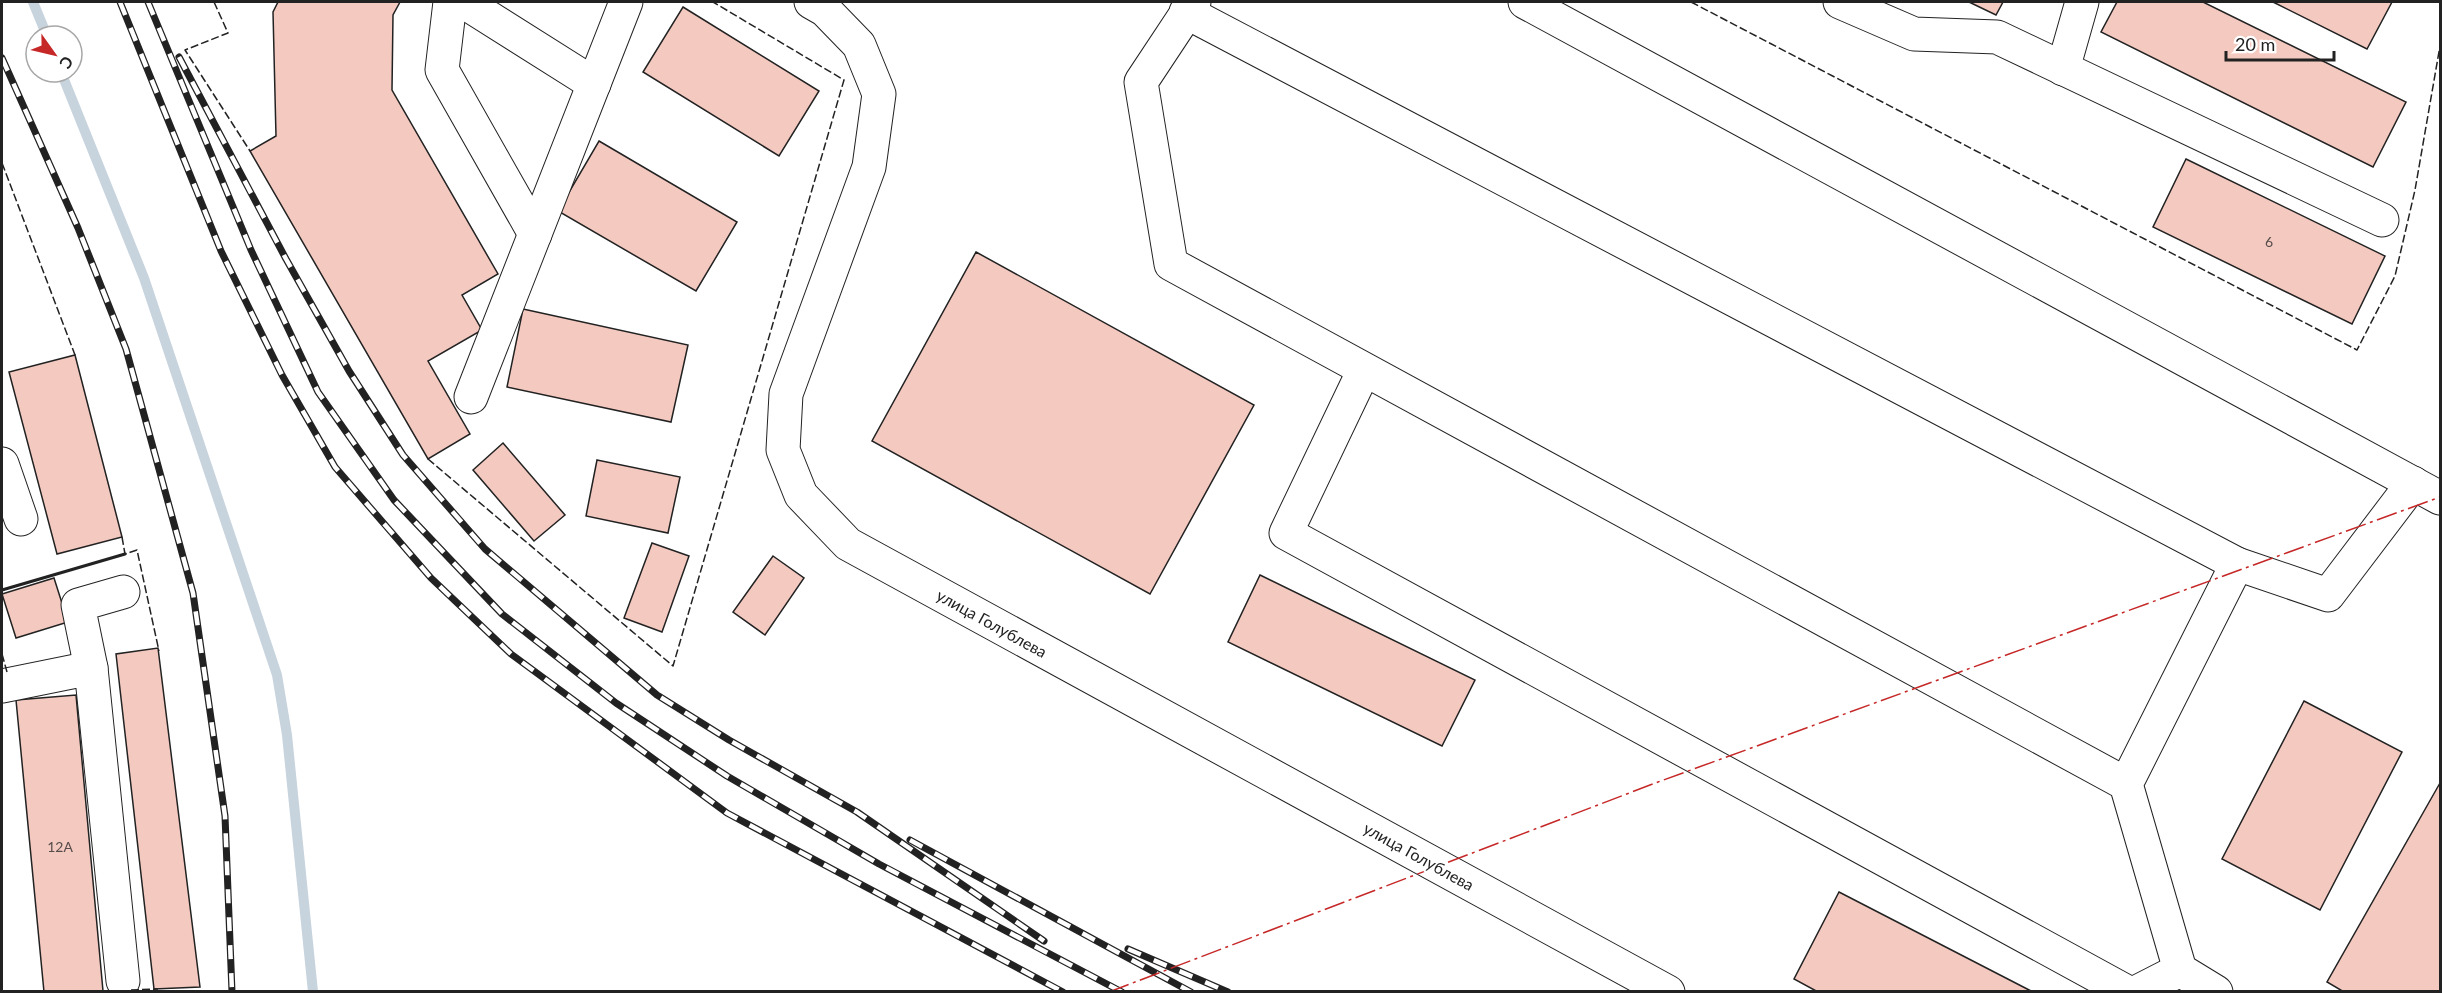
<svg xmlns="http://www.w3.org/2000/svg" width="2442" height="993" font-family="Lato,sans-serif">
	<rect width="100%" height="100%" fill="#fff"/>
	<g fill="none" stroke-linecap="round" stroke-linejoin="round">
		<g stroke="#c7d3dd" stroke-width="10">
			<path d="M33,2L47,36"/>
			<path d="M61,72L144,278L277,675L287,735L313,992"/>
		</g>
	</g>
	<g fill="#f3c9c0" stroke="#222" stroke-width="1.5">
		<path d="M278,2H400L393,15L392,90L498,274L462,295L482,330L428,361L470,434L428,459L250,151L276,136L273,12Z"/>
		<path d="M1969,2H2003L1996,15Z"/>
		<path d="M2117,2H2203L2406,102L2373,167L2101,32Z"/>
		<path d="M2273,2H2392L2367,49Z"/>
		<path d="M683,7L819,91L779,156L643,72Z"/>
		<path d="M599,141L737,222L696,291L558,211Z"/>
		<path d="M2186,159L2385,256L2352,324L2153,227Z"/>
		<path d="M976,252L1254,405L1150,594L872,441Z"/>
		<path d="M523,309L688,345L671,422L507,387Z"/>
		<path d="M75,355L122,537L57,554L9,372Z"/>
		<path d="M503,443L565,515L534,541L473,470Z"/>
		<path d="M597,460L680,477L668,533L586,516Z"/>
		<path d="M652,543L689,556L662,632L624,618Z"/>
		<path d="M773,556L804,578L765,635L733,612Z"/>
		<path d="M1260,575L1475,680L1442,746L1228,642Z"/>
		<path d="M54,578L68,622L16,638L2,594Z"/>
		<path d="M158,648L200,987L154,989L116,654Z"/>
		<path d="M76,695L103,991L44,992L16,700Z"/>
		<path d="M2304,701L2402,752L2320,910L2222,859Z"/>
		<path d="M2440,783V992H2344L2327,982Z"/>
		<path d="M1839,892L2033,992H1818L1794,979Z"/>
	</g>
	<g fill="none" stroke-linecap="round" stroke-linejoin="round">
		<defs>
			<g id="minor">
				<path d="M450,2L442,70L535,234"/>
				<path d="M464,2L594,84"/>
				<path d="M811,2L825,10L859,45L879,94L869,167L786,394L783,450L801,495L848,544L1668,992"/>
				<path d="M1194,2L1141,82L1171,264L2126,784"/>
				<path d="M1525,2L2440,498"/>
				<path d="M1840,2L1914,34L1997,37L2382,220"/>
				<path d="M1186,12L2237,564L2126,784L2180,970L2216,992"/>
				<path d="M2063,69L2082,2"/>
				<path d="M1364,370L1286,533L2127,992"/>
				<path d="M471,397L626,2"/>
				<path d="M2,464L21,519"/>
				<path d="M2237,564L2328,595L2413,483"/>
				<path d="M91,668L78,605L123,592"/>
				<path d="M2,686L91,668L123,981"/>
				<path d="M2137,992L2180,970"/>
			</g>
		</defs>
		<use href="#minor" stroke="#222" stroke-width="35"/>
		<use href="#minor" stroke="#fff" stroke-width="33"/>
		<defs>
			<g id="rail">
				<path d="M120,2L221,251L282,375L335,467L431,578L511,654L727,813L1063,992"/>
				<path d="M148,2L251,250L318,392L394,500L502,614L616,703L727,776L879,864L1122,992"/>
				<path d="M179,57L286,259L349,371L403,455L485,549L657,695L729,740L857,812L1044,941"/>
				<path d="M2,58L78,228L126,349L193,593L225,816L232,992"/>
				<path d="M910,840L1191,992"/>
				<path d="M1128,949L1228,992"/>
			</g>
		</defs>
		<use href="#rail" stroke="#222" stroke-width="7"/>
		<use href="#rail" stroke="#fff" stroke-width="4.5" stroke-dasharray="14" stroke-linecap="butt"/>
		<g stroke="#222" stroke-width="1.5" stroke-dasharray="8 3" stroke-linecap="butt">
			<path d="M214,2L228,33L185,50L250,151"/>
			<path d="M1691,2L2357,350L2395,276L2415,190L2440,46"/>
			<path d="M2,163L75,355"/>
			<path d="M428,459L673,666L844,80L713,2"/>
			<path d="M122,537L125,554L137,550L159,651"/>
			<path d="M2,654L7,672"/>
			<path d="M131,990L158,989"/>
		</g>
		<path stroke="#222" stroke-width="3" d="M2,590L125,554"/>
		<path stroke="#c62828" stroke-width="1.5" stroke-dasharray="21 4.5 3 4.5" stroke-linecap="butt" d="M1109,992L1658,782L2440,497"/>
	</g>
	<g text-anchor="middle" dominant-baseline="central" stroke-width="4.5" stroke-linejoin="round" paint-order="stroke">
		<g font-size="14" fill="#564c4a">
			<text x="2269" y="241">6</text>
			<text x="60" y="846">12А</text>
		</g>
		<g font-size="16" fill="#222" stroke="#fff">
			<text transform="translate(992 623) rotate(29)">улица Голублева</text>
			<text transform="translate(1419 856) rotate(29)">улица Голублева</text>
		</g>
	</g>
	<rect width="2442" height="993" fill="none" stroke="#222222" stroke-width="6"/>
	<g transform="translate(54 54) rotate(124)"><circle r="28" fill="#ffffff" stroke="#a7a7a7" stroke-width="1.5"/>
	<path d="M0-4.5L10 22L0 15L-10 22Z" fill="#c62828"/>
	<text y="-9" font-size="16" font-weight="bold" text-anchor="middle" fill="#222222">С</text>
	</g>
	<path d="M2226 51v9h108v-9" fill="none" stroke="#222222" stroke-width="3"/>
	<text x="2235" y="51" font-size="18" fill="#222222" stroke="#ffffff" stroke-width="4.5" paint-order="stroke">20 m</text>
</svg>
